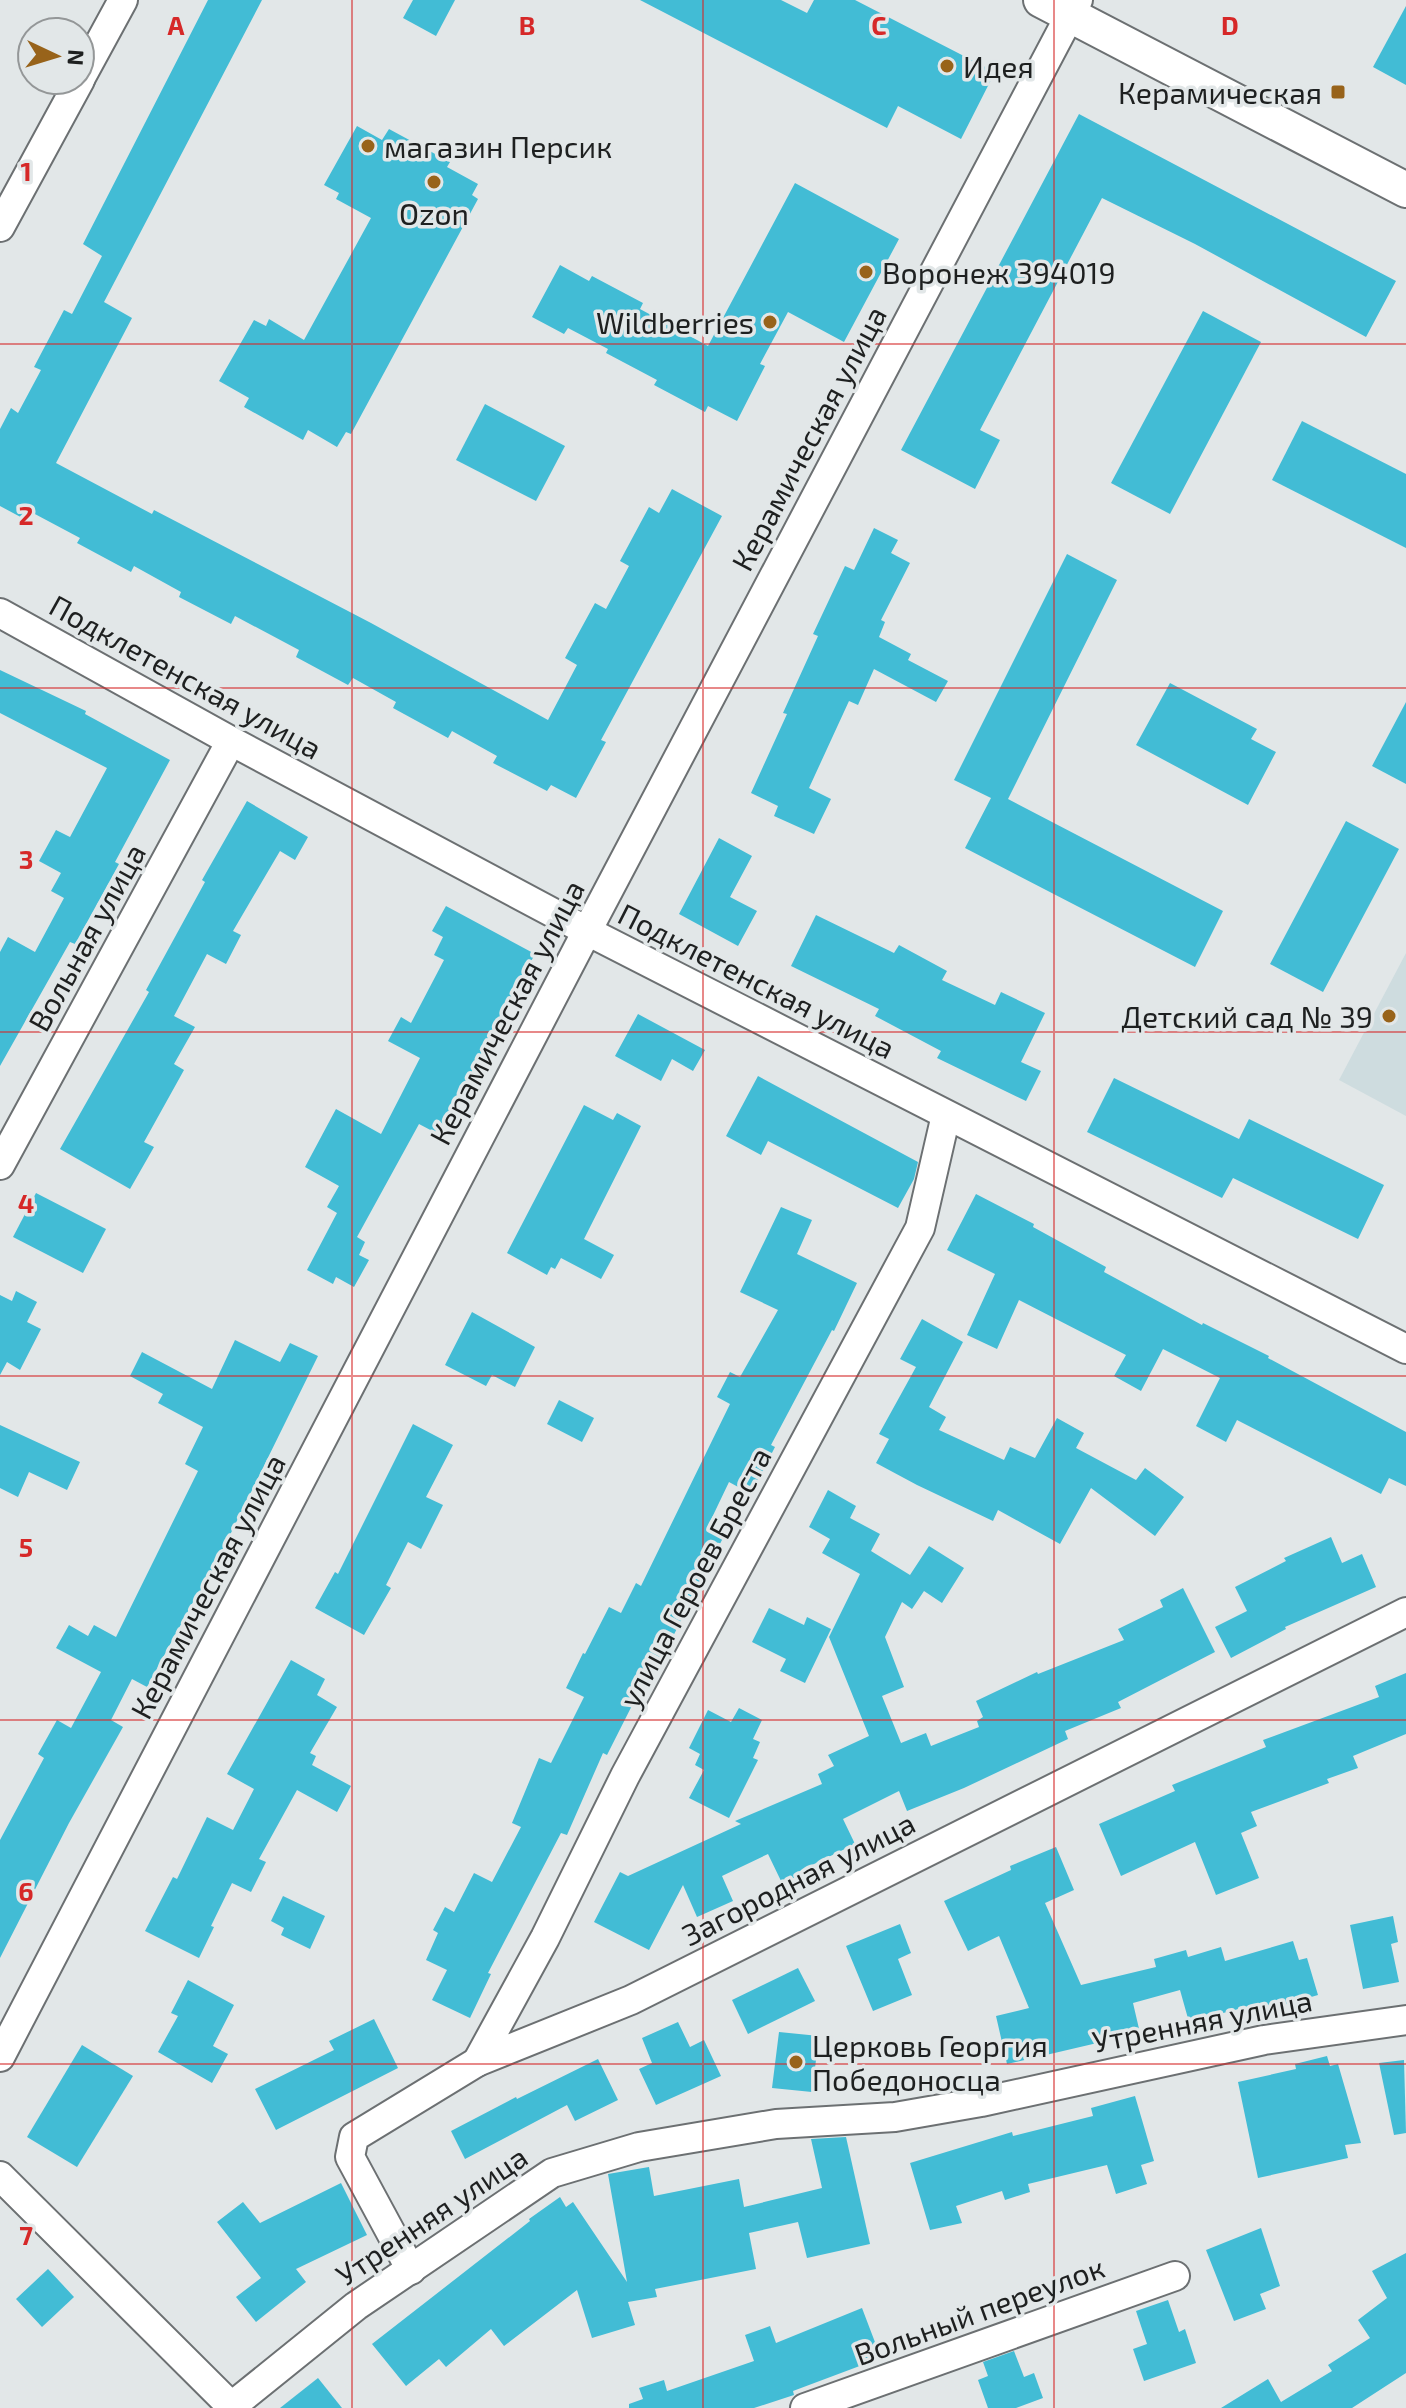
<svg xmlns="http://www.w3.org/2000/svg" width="1406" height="2408" font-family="'Exo 2',sans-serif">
	<rect width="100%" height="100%" fill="#e2e7e8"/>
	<path fill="#cedcdf" d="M1406,953V1116L1339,1080Z"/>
	<g fill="#42bcd5">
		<path d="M208,0H262L104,302L132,318L56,463L152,514L154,510L371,623L548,720L577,665L565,658L595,603L606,609L629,566L620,561L649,507L659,513L672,489L722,516L601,740L606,742L576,798L551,785L547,791L493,763L497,756L452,731L448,738L393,708L396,702L353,678L348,685L296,657L299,650L235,616L231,624L179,597L181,592L134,566L131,572L77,543L80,538L33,513L28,521L0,506V429L11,408L18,413L41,370L34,367L64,310L72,314L102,256L83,244Z"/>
		<path d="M413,0H455L436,36L403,18Z"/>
		<path d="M640,0H781L807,13L814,0H855L995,72L961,139L898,106L887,128Z"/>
		<path d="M1406,6V85L1373,67Z"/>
		<path d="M1079,114L1396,281L1366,337L1195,244L1102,198L980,430L1000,440L975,489L901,450Z"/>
		<path d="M357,126L382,140L389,129L450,162L447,167L478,184L472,195L478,199L351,434L346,432L337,447L308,430L303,440L244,407L249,398L219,381L254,320L266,326L269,319L304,340L371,218L336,199L339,193L324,185Z"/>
		<path d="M795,183L899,239L844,342L788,312L760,364L765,366L737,421L708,406L705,412L654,385L657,380L606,353L608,349L568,328L564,334L532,317L560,265L589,281L592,276L643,303L640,309L708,346Z"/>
		<path d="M1203,311L1261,342L1170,514L1111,483Z"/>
		<path d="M485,404L565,446L536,501L456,460Z"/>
		<path d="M1302,421L1406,474V548L1272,480Z"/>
		<path d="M874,528L898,540L891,553L910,563L881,620L885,622L879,637L911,654L908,660L948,681L936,702L874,669L858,705L849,701L809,788L831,799L814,834L774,816L778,806L751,793L787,714L783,713L818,636L813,634L845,566L854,570Z"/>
		<path d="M1067,554L1117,580L1008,799L1223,911L1195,967L965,848L991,798L954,780Z"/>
		<path d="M0,670L86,711L85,714L170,760L115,862L119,864L75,944L70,942L0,1066V952L8,937L35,952L64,898L51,891L61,873L39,861L56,830L70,837L107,768L0,713Z"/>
		<path d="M1170,683L1257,729L1251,739L1276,752L1248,805L1136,745Z"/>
		<path d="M1406,702V784L1372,766Z"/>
		<path d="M247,801L308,837L295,860L280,851L233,931L241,935L226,964L207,954L174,1016L195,1027L174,1064L184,1070L144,1142L154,1147L130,1189L60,1149L149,992L146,990L205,882L202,880Z"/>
		<path d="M1346,821L1399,849L1323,992L1270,964Z"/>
		<path d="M719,838L752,856L730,897L757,911L738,946L679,914Z"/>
		<path d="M446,906L535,954L438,1134L419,1124L357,1237L365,1242L359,1255L369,1260L354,1287L336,1277L333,1284L307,1270L337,1213L327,1207L339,1186L305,1167L336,1109L381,1134L420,1058L388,1041L401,1017L411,1023L444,960L434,955L443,937L432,931Z"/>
		<path d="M816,915L894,953L899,945L947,971L942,980L995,1005L1001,992L1045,1013L1021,1062L1041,1071L1026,1101L937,1058L941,1051L875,1016L879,1009L791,966Z"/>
		<path d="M638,1014L705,1050L693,1071L672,1059L661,1081L615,1056Z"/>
		<path d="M758,1076L918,1162L914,1179L898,1208L768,1141L761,1155L726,1136Z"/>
		<path d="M1114,1078L1239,1139L1249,1119L1384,1185L1358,1239L1233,1178L1222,1198L1087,1132Z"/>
		<path d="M584,1105L613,1120L617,1113L641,1126L584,1239L614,1255L601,1279L561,1258L555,1269L551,1267L547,1275L507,1253Z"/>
		<path d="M36,1193L106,1229L83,1273L13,1237Z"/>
		<path d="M976,1194L1034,1224L1033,1227L1106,1267L1104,1272L1202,1325L1203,1323L1269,1356L1268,1358L1406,1432V1486L1389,1478L1381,1494L1237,1420L1226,1442L1196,1426L1220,1378L1163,1349L1141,1391L1114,1376L1126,1355L1019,1300L997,1349L967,1335L995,1274L947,1250Z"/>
		<path d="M781,1207L812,1220L797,1254L857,1283L834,1331L832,1330L771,1445L775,1447L751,1494L729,1482L707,1528L724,1536L661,1660L656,1658L607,1755L603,1753L567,1835L561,1833L488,1973L491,1974L470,2018L432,2000L447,1970L426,1960L438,1933L433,1930L445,1907L454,1912L474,1873L492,1882L521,1827L512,1823L539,1758L551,1763L584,1697L566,1688L583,1653L585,1654L609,1607L621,1613L636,1583L641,1586L730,1404L717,1397L730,1372L740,1377L778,1310L740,1292Z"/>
		<path d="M16,1291L37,1302L27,1322L41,1329L20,1370L7,1362L0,1375V1295L12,1301Z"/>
		<path d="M472,1312L535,1347L515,1387L492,1375L486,1386L445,1365Z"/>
		<path d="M922,1319L963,1342L929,1407L946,1417L939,1430L1004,1460L1010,1447L1035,1458L1057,1418L1084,1433L1076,1448L1136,1480L1145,1468L1184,1497L1155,1536L1091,1488L1060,1544L998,1510L993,1521L917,1485L876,1463L889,1439L879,1434L916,1367L900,1359Z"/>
		<path d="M235,1340L280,1362L290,1343L318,1356L196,1604L193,1602L147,1687L132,1679L111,1720L123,1727L69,1823L0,1958V1840L44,1758L38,1754L57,1720L71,1728L101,1672L56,1648L69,1625L88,1636L94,1625L116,1637L198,1471L185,1464L203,1427L158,1403L163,1394L130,1376L142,1352L212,1389Z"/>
		<path d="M559,1400L594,1418L582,1442L547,1424Z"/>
		<path d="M413,1424L453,1445L426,1497L443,1505L421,1549L408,1542L386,1585L391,1588L364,1635L315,1608L335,1572L338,1574Z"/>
		<path d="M0,1425L80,1462L67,1490L29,1472L18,1497L0,1488Z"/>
		<path d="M828,1490L856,1506L850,1518L880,1534L871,1551L910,1575L929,1546L964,1568L942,1603L924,1591L912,1609L902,1602L885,1637L904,1687L882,1696L901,1743L926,1733L931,1746L979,1727L977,1721L983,1717L976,1701L1037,1672L1038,1674L1124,1640L1118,1629L1163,1607L1160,1600L1183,1588L1215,1652L1118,1702L1121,1708L1065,1731L1068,1739L964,1788L907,1811L899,1791L843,1819L855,1844L812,1865L814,1869L782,1883L768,1854L722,1876L733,1901L697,1917L683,1885L649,1950L594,1922L620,1872L628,1876L741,1824L735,1821L822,1784L818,1774L834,1766L828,1755L869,1736L829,1637L860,1574L822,1553L830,1539L809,1527Z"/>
		<path d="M1331,1537L1342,1563L1362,1554L1376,1587L1285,1627L1286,1629L1231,1658L1215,1627L1247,1611L1235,1587L1286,1561L1284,1558Z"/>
		<path d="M769,1608L804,1625L807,1617L831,1629L805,1683L780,1671L786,1659L752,1642Z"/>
		<path d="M291,1660L325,1679L317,1695L337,1707L310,1753L316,1756L312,1765L351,1786L337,1812L297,1790L259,1859L266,1862L251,1892L232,1883L211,1926L214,1927L199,1958L145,1931L173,1877L177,1879L207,1817L233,1830L254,1789L227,1774Z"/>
		<path d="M1406,1673V1734L1353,1756L1358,1768L1327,1779L1329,1783L1251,1812L1257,1826L1241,1833L1259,1878L1216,1895L1195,1842L1121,1876L1099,1824L1175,1791L1172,1785L1266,1747L1263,1740L1379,1697L1375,1686Z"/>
		<path d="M739,1708L762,1720L753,1739L760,1742L753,1758L758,1760L729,1818L689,1798L704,1770L695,1765L700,1754L689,1748L708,1710L731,1722Z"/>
		<path d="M1056,1847L1074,1890L1045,1903L1081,1985L1156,1967L1154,1959L1186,1950L1188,1957L1221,1947L1225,1961L1293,1941L1299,1960L1307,1958L1318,1995L1267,2010L1265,2002L1189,2022L1180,1990L1133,2003L1140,2033L1007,2064L996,2016L1029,2008L999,1936L968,1951L944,1901L1011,1870L1010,1866Z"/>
		<path d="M283,1896L325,1916L310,1949L281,1935L284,1928L271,1921Z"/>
		<path d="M1393,1916L1398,1942L1391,1944L1399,1982L1363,1989L1350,1925Z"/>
		<path d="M900,1924L911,1953L898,1959L912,1995L873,2011L846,1946Z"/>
		<path d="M798,1968L815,2001L748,2034L732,2000Z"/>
		<path d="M188,1980L234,2005L213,2046L228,2054L212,2083L158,2052L178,2016L171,2013Z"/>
		<path d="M374,2019L398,2068L276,2130L255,2089L334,2050L329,2041Z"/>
		<path d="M678,2022L690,2047L704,2040L721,2076L656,2105L639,2069L652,2063L642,2038Z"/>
		<path d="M779,2032L819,2036L812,2092L772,2088Z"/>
		<path d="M82,2045L133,2076L77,2167L27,2137Z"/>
		<path d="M1327,2056L1330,2066L1338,2064L1361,2143L1345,2145L1348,2158L1258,2178L1238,2082L1296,2069L1295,2064Z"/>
		<path d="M598,2059L618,2100L575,2121L567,2105L465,2159L451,2131L516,2097L517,2099Z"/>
		<path d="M1404,2060L1406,2133L1394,2135L1379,2063Z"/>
		<path d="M1135,2096L1154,2161L1141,2165L1147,2184L1116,2194L1107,2165L1028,2184L1030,2192L1005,2200L1002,2191L956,2206L962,2223L930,2230L910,2163L1012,2132L1013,2136L1093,2116L1091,2108Z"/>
		<path d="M846,2137L870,2244L807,2258L798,2222L749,2233L756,2269L655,2289L657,2297L628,2302L635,2325L592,2338L577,2290L504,2346L491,2329L446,2367L439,2359L406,2386L372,2344L530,2221L529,2219L560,2197L566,2207L573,2202L627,2282L608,2174L649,2167L654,2196L739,2179L744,2207L822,2188L811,2139Z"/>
		<path d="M341,2183L367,2235L296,2269L306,2282L256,2322L236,2297L261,2278L217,2222L243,2202L260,2223Z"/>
		<path d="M1261,2228L1280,2286L1260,2294L1266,2309L1234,2321L1206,2250Z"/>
		<path d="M1406,2253V2373L1352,2408H1221L1268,2379L1281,2402L1332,2371L1328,2365L1370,2338L1358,2320L1387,2298L1372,2271Z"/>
		<path d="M48,2269L74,2297L42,2327L16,2299Z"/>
		<path d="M1168,2300L1179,2332L1185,2329L1196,2363L1144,2381L1133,2349L1147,2344L1136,2311Z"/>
		<path d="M862,2308L881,2358L793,2391L794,2395L754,2408H629V2404L643,2399L639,2388L664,2380L667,2391L754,2361L745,2335L770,2326L776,2343Z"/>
		<path d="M1014,2351L1024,2377L1034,2373L1043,2398L1016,2408H988L978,2380L988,2376L983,2362Z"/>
		<path d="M318,2378L342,2408H280Z"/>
	</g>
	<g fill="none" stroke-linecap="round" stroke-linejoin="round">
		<defs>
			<g id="minor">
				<path d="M80,79L123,0"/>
				<path d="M0,227L80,80"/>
				<path d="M0,613L231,741L587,931L1406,1349"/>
				<path d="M0,1165L231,741"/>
				<path d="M0,2057L587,931L1078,0"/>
				<path d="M477,2062L545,1938L625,1776L920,1228L946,1115"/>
				<path d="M0,2176L233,2408"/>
				<path d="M411,2270L350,2157L354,2137L477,2062L631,2000L1406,1612"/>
				<path d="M232,2406L356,2306L552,2173L639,2147L776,2124L895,2117L981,2102L1264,2040L1406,2020"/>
				<path d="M805,2408L1175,2276"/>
			</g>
			<path id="tertiary" d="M1041,0L1406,190"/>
		</defs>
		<use href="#minor" stroke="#6c7072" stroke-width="32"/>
		<use href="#tertiary" stroke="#6c7072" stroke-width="38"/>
		<use href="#minor" stroke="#fff" stroke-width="28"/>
		<use href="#tertiary" stroke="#fff" stroke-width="34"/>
	</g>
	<path fill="none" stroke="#d62828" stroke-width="2" stroke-opacity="0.55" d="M352,0V2408M703,0V2408M1054,0V2408M0,344H1406M0,688H1406M0,1032H1406M0,1376H1406M0,1720H1406M0,2064H1406"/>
	<g fill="#98631a" stroke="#e2e7e8" stroke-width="3">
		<circle cx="947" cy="66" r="8"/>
		<rect x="1330" y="84" width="16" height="16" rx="4"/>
		<circle cx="368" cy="146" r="8"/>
		<circle cx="434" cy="182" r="8"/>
		<circle cx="866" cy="272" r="8"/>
		<circle cx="770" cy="322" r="8"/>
		<circle cx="1389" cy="1016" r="8"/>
		<circle cx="796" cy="2062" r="8"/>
	</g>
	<g text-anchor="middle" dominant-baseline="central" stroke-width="7" stroke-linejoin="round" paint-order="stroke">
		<g font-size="30" fill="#1e2020" stroke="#e2e7e8" text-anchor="start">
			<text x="963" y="66">Идея</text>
			<text x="1322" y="92" text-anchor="end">Керамическая</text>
			<text x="384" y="146">магазин Персик</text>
			<text x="434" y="213" text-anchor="middle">Ozon</text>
			<text x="882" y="272">Воронеж 394019</text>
			<text x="754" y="322" text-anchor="end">Wildberries</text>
			<text x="1373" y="1016" text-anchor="end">Детский сад № 39</text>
			<text x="812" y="2045">Церковь Георгия<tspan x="812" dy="34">Победоносца</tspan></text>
		</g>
		<g font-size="30" fill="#1e2020" stroke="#e2e7e8">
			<text transform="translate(808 438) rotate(-62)">Керамическая улица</text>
			<text transform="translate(186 676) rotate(29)">Подклетенская улица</text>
			<text transform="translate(86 937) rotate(-61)">Вольная улица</text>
			<text transform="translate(757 980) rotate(27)">Подклетенская улица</text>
			<text transform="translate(506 1012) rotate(-62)">Керамическая улица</text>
			<text transform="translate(694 1577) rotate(-62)">улица Героев Бреста</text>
			<text transform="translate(207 1586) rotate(-62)">Керамическая улица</text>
			<text transform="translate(798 1878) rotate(-27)">Загородная улица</text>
			<text transform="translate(1202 2020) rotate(-11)">Утренняя улица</text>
			<text transform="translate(431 2215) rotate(-34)">Утренняя улица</text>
			<text transform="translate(979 2310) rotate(-20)">Вольный переулок</text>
		</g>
	</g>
	<g font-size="26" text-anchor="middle" font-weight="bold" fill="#d62828" stroke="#e2e7e8" stroke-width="7" stroke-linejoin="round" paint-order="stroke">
		<text x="176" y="35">A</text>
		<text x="527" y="35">B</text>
		<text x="879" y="35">C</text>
		<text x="1230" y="35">D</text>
		<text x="26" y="181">1</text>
		<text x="26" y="525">2</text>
		<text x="26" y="869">3</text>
		<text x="26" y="1213">4</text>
		<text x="26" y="1557">5</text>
		<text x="26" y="1901">6</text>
		<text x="26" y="2245">7</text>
	</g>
	<g transform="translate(56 56) rotate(94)"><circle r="38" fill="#e2e7e8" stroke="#949798" stroke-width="2"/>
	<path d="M0-6L14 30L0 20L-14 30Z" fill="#98631a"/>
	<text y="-12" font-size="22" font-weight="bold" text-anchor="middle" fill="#1e2020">N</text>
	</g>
</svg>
